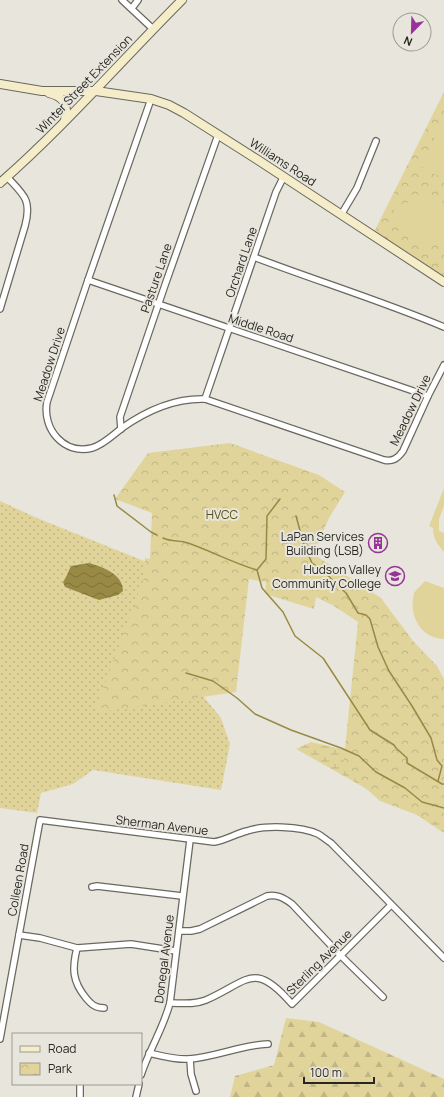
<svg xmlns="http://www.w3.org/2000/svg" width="444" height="1097" font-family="Manrope,sans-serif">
	<defs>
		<pattern id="grass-dots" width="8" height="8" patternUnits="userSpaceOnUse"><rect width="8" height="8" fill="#e0d49b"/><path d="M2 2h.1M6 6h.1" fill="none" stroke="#c0b685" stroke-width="1.8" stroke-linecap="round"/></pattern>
		<pattern id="forest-firs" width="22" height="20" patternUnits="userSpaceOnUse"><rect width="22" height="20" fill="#e0d49b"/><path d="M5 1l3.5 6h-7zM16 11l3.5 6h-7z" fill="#c0b685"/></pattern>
		<pattern id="wetland-marsh" width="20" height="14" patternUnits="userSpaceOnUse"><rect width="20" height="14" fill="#e0d49b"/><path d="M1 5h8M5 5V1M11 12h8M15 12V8" fill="none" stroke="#c0b685"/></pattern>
		<pattern id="park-crowns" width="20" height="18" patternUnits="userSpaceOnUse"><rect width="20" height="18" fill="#e0d49b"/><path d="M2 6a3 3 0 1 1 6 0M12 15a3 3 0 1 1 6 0" fill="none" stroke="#c0b685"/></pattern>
		<pattern id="water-waves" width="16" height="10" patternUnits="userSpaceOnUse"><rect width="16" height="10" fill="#988a45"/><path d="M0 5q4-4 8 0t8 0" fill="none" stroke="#7c7139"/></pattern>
	</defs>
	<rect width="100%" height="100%" fill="#e8e6dc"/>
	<path fill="url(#grass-dots)" d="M0,501L37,518L149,563L203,696L221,718L230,744L221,790L93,770L73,784L41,793L37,813L0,808Z"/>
	<path fill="url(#forest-firs)" d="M286,1018L319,1022L444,1079V1097H230L235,1076L274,1065Z"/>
	<path fill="url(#wetland-marsh)" d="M311,742L371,756L444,782V833L414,813L374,793L296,749Z"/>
	<g fill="url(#park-crowns)">
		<path d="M444,92V278L374,232Z"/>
		<path d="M230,443L319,475L345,492L329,518L313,554L381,598L413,641L437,666L444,679V827L441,824L380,801L343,768L358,622L334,606L316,597L314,609L265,594L266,582L249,579L236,692L94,713L144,578L145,558L150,559L152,513L115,499L148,453Z"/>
	</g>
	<g fill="#e0d49b">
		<path d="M441,125L444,126V177L430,173L421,166Z"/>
		<path d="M430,194L442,200L444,211V242L425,244L415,240L402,231L395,220L394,208Z"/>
		<path d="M444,488V506L439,519V531L444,533V552C437,544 433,538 433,528L429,526Z"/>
		<path d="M425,581L444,588V639C423,639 410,619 413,599C413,599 414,593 414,593C417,589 422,584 425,581Z"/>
	</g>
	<path fill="url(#water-waves)" d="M89,563C103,567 123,574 123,591L118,595L99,600L65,587L63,582L66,577L71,566Z"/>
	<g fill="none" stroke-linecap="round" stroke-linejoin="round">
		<g stroke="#988a45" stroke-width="1.5">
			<path d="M114,495L117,506L151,532L157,535"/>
			<path d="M296,516L304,545L312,563L321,569L346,593L358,613L366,615L370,619L378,647L389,671L412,706L431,738L437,760L442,766L438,781"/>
			<path d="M163,538C171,542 180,540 188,543C211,551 233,563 257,570L262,588L283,612L295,636L323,658L370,730L394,745L396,748L407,758V763L442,784H444"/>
			<path d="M257,570L266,559L267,516L280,499"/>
			<path d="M186,673L213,681L237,698L255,714L291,730L341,748L359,756L376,772L405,788L422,802L444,808"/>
		</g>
		<defs>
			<g id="street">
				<path d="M122,0L153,29"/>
				<path d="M132,8L138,0"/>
				<path d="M151,99L88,280L47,402C42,429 64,455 92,448C103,445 113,435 122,428C146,411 175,398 205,399L384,460C393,462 398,458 403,451L428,396L444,365"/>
				<path d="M341,215L357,188L376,141"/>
				<path d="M254,257C317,281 382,301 444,327"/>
				<path d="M88,280L428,396"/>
				<path d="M0,309L25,226C32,200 24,195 7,177"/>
				<path d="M205,399L276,192L283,178"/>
				<path d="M121,429L120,417L165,285L218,135"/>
				<path d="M92,887L97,886L182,896"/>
				<path d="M179,931H191L200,929L267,896C277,894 284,898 292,904L340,955L383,997"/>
				<path d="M19,935L40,938L77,948L131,944L176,951"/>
				<path d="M77,948C72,968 72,981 86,998C91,1004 95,1008 104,1008"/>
				<path d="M170,1003C182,1003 194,1005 206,1000C249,981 254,960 292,1004L391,905"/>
				<path d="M0,1039L40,820L214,842C226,840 235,834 247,831C264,825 301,826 318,834C322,836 326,840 331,843L444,958"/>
				<path d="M149,1053C162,1056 176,1060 189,1059C216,1057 241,1045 268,1044"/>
				<path d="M190,1059L191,1074L196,1091"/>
				<path d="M141,1075C149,1050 163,1029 170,1003L190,840"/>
				<path d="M80,1084V1097"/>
				<path d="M136,1097L139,1084"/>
			</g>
			<g id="secondary">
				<path d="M0,84L42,91H96L151,99L169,105L184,113L258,160L444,282"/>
				<path d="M49,93C65,97 68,105 65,120"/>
				<path d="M0,183C65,126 121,61 182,0"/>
			</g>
		</defs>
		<use href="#street" stroke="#6a685f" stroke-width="8"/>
		<use href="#secondary" stroke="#6a685f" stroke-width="10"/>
		<use href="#street" stroke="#fff" stroke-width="5.5"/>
		<use href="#secondary" stroke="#f5edc9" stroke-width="8"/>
	</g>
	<defs>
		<symbol id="building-ring" viewBox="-11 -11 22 22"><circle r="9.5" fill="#e8e6dc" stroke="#963399" stroke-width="1.5"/><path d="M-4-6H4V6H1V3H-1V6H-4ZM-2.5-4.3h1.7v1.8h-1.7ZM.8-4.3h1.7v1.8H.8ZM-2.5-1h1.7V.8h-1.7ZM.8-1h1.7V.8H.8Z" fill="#963399"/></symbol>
		<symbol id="university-ring" viewBox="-11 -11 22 22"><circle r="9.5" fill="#e8e6dc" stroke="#963399" stroke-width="1.5"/><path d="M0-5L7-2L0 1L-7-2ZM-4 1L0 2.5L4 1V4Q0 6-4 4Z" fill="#963399"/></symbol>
	</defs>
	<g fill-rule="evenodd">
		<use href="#building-ring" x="367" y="532" width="22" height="22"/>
		<use href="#university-ring" x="384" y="565" width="22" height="22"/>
	</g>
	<g text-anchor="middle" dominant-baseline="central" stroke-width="4" stroke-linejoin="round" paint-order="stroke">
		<g font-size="12" fill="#282723" stroke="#e8e6dc">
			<text transform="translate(84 84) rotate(-46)">Winter Street Extension</text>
			<text transform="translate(283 162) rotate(33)">Williams Road</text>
			<text transform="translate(241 262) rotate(-71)">Orchard Lane</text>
			<text transform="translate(156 278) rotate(-71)">Pasture Lane</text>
			<text transform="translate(261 328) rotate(18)">Middle Road</text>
			<text transform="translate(49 364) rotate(-72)">Meadow Drive</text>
			<text transform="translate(410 410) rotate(-64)">Meadow Drive</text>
			<text transform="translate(162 825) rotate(7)">Sherman Avenue</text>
			<text transform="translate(18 880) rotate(-80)">Colleen Road</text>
			<text transform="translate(164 959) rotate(-83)">Donegal Avenue</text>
			<text transform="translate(319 962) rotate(-45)">Sterling Avenue</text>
		</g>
		<g font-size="12" fill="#574d17" stroke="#e8e6dc">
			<text x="222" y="514">HVCC</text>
		</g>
		<g font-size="12" fill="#282723" stroke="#e8e6dc" text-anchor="end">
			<text x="364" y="536">LaPan Services<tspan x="364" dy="14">Building (LSB)</tspan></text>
			<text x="381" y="569">Hudson Valley<tspan x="381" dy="14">Community College</tspan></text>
		</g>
	</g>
	<rect x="12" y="1033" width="130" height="52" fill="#e8e6dc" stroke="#9b9a92"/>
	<rect x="20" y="1046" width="20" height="6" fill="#f5edc9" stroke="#9b9a92"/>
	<text x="48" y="1053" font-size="12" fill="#282723">Road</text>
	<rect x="20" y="1063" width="20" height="12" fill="url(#park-crowns)" stroke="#9b9a92"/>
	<text x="48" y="1073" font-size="12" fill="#282723">Park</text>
	<g transform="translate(412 32) rotate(203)"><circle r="19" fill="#e8e6dc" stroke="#9b9a92"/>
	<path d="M0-3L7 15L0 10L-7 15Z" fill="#963399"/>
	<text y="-6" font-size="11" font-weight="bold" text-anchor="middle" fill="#282723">N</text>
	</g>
	<path d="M304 1077v6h70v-6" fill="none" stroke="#282723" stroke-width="2"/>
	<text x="310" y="1077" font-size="12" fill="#282723" stroke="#e8e6dc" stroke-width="3" paint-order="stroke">100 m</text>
</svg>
